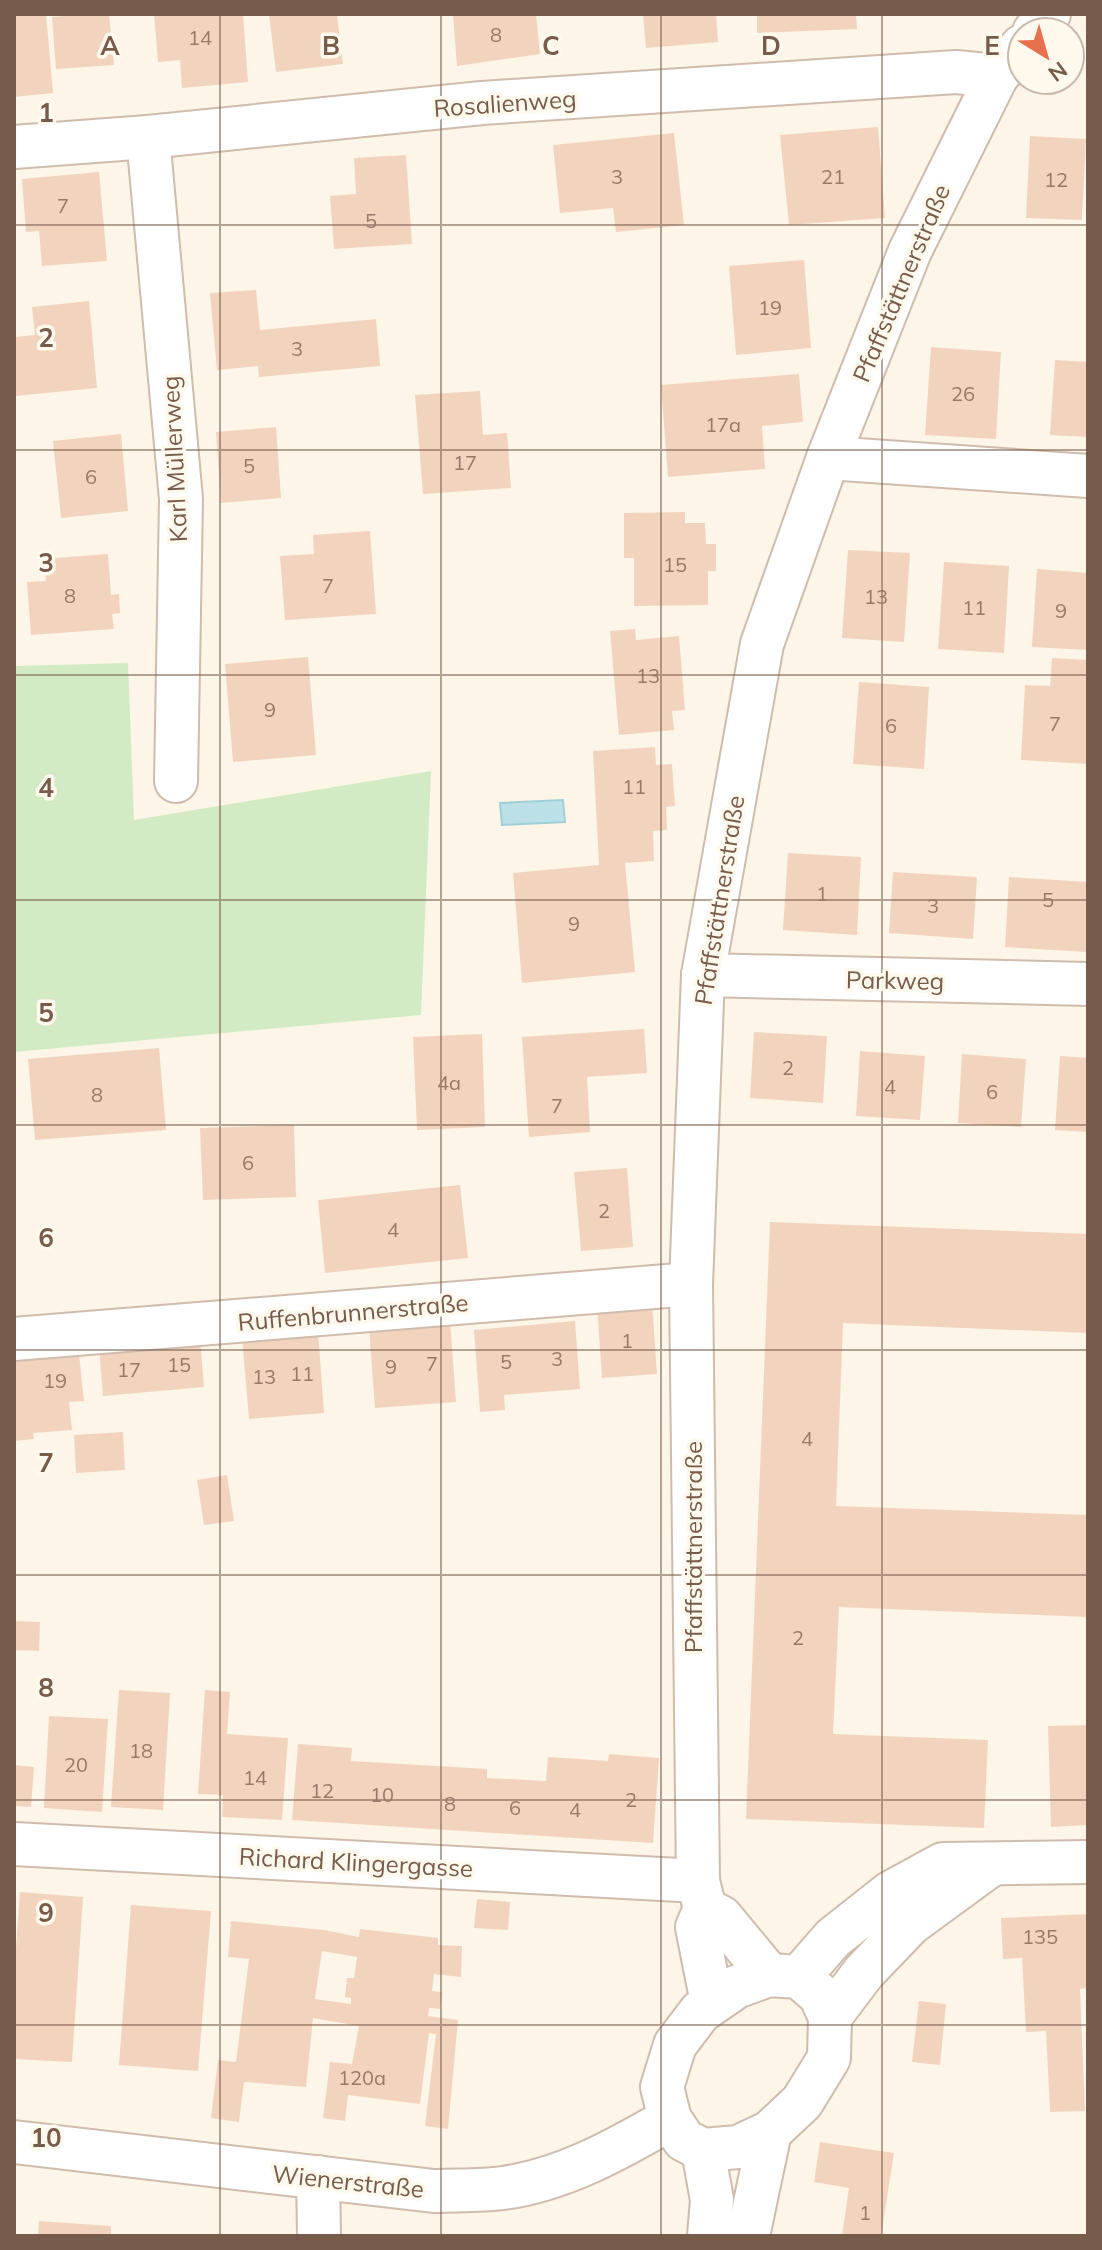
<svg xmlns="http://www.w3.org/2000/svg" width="1102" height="2250" font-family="Mulish,sans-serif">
	<rect width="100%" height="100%" fill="#fdf5e7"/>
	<path fill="#d3ebc5" d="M128,663L134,820L431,771L421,1015L14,1052V666Z"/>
	<path fill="#bbe0e7" stroke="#a1cfd9" stroke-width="2" d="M563,800L565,822L502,825L500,803Z"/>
	<g fill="#f2d4be" fill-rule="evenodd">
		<path d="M14,14H46L53,93L14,97Z"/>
		<path d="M90,14H109L114,65L56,69L52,17Z"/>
		<path d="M154,14H243L248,82L182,88L180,60L158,62Z"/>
		<path d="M269,14H337L343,64L276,72Z"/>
		<path d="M453,14H536L540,54L457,66Z"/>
		<path d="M643,14H716L718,42L646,48Z"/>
		<path d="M757,14H856L857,29L757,33Z"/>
		<path d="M878,127L885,218L789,225L780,135Z"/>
		<path d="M674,133L684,225L616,232L613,208L560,213L553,145Z"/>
		<path d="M1030,136L1086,139L1082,220L1026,218Z"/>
		<path d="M406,155L412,244L334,249L330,196L356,194L354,158Z"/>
		<path d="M99,172L107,261L42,266L39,231L26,232L22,179Z"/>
		<path d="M804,260L811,348L736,355L729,266Z"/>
		<path d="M256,290L260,330L376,319L380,366L259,377L258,366L217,370L210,293Z"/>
		<path d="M89,301L97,388L15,396L14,337L35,335L32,307Z"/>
		<path d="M931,347L1001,352L996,439L925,435Z"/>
		<path d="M1055,360L1088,362V437L1050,435Z"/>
		<path d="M799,374L803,422L762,426L765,469L668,477L661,385Z"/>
		<path d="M480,391L483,435L507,433L511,488L423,494L415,395Z"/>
		<path d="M276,427L281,498L221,503L216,432Z"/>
		<path d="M121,434L128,511L61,518L53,441Z"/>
		<path d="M685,512V523H705L706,544H716V571H708V605L634,606V558H624V513Z"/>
		<path d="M370,531L376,614L285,620L280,556L314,554L313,535Z"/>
		<path d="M848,550L910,553L904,642L842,638Z"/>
		<path d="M108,554L111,595L119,594L120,613L112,614L114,629L31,635L27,582L46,581L44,559Z"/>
		<path d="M944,562L1009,566L1004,653L938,649Z"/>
		<path d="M1037,569L1088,573V650L1032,647Z"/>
		<path d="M635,629L636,640L679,636L685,710L672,711L674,730L619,735L610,631Z"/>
		<path d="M308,657L316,755L233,762L225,664Z"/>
		<path d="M1052,658L1088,660V764L1021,760L1025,685L1050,686Z"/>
		<path d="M859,682L929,687L924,769L853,764Z"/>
		<path d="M655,747L656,765L672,764L675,806L666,807L667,830L653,831L654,861L625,863L635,972L522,983L513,873L599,865L593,751Z"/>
		<path d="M788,853L861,857L857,935L783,930Z"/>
		<path d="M893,872L977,877L973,939L889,933Z"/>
		<path d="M1009,877L1088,882L1086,952L1005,947Z"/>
		<path d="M644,1029L647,1073L587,1077L590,1132L529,1137L522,1037Z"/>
		<path d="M754,1032L827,1036L823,1103L750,1098Z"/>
		<path d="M482,1034L485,1127L417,1130L413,1037Z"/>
		<path d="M159,1048L166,1130L35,1140L28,1059Z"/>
		<path d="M860,1051L925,1056L920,1120L856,1116Z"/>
		<path d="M962,1054L1026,1059L1021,1127L958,1123Z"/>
		<path d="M1060,1056L1088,1058V1132L1055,1130Z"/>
		<path d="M294,1125L296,1197L203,1200L200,1128Z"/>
		<path d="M627,1168L633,1247L581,1251L574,1172Z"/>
		<path d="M460,1185L468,1258L325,1273L318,1200Z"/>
		<path d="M770,1222L1088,1234V1333L843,1323L836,1506L1088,1515V1617L839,1607L833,1734L988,1740L984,1828L746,1819Z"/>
		<path d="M652,1301L657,1374L602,1378L597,1305Z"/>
		<path d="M450,1320L456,1402L375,1408L369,1327Z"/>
		<path d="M575,1321L580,1389L504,1395L505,1410L480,1412L474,1330Z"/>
		<path d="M318,1331L324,1413L249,1419L242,1337Z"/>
		<path d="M200,1338L204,1387L103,1396L99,1347Z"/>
		<path d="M79,1354L84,1401L69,1402L72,1430L33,1433L34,1439L14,1441V1359Z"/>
		<path d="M123,1432L125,1470L76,1473L74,1435Z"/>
		<path d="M227,1475L234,1521L204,1525L197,1480Z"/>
		<path d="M14,1621L40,1622L39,1651L14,1650Z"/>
		<path d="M119,1690L170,1693L163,1810L111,1807Z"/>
		<path d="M205,1690L230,1692L227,1734L288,1738L282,1820L222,1817L223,1795L198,1794Z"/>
		<path d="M49,1716L108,1719L102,1812L44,1808Z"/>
		<path d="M1088,1725V1825L1051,1827L1048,1726Z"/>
		<path d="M298,1744L352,1748L351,1761L487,1769V1778L546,1781L548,1757L608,1761L609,1754L659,1758L653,1843L292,1820Z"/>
		<path d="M14,1765L34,1767L31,1807L14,1806Z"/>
		<path d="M20,1892L83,1897L72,2062L14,2059V1976Z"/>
		<path d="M477,1899L510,1902L508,1930L474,1928Z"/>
		<path d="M131,1905L211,1911L198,2071L119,2065Z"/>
		<path d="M1088,1914V1988L1080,1989L1085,2111L1050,2112L1046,2031L1026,2032L1022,1958L1003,1959L1001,1918Z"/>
		<path d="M231,1921L324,1930L359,1937L360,1929L438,1938V1945L462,1946L461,1977L434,1974L432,1991L442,1992L440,2009L429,2008L428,2016L458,2020L448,2129L425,2126L436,2034L429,2033L420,2104L348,2095L345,2121L323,2118L330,2062L352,2064L359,2026L313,2018L306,2087L244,2082L239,2122L211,2118L218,2060L236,2062L249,1959L228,1957ZM322,1951L357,1957L354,1978H347L345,1997L351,1998V2004L315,1999Z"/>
		<path d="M919,2001L946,2004L940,2065L912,2062Z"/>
		<path d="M820,2142L894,2153L881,2236H842L849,2188L814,2182Z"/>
		<path d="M39,2221L111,2226V2236H38Z"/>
	</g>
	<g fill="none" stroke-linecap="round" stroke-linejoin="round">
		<defs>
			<g id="minor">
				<path d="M1034,32L1049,14"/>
				<path d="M148,137L181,499L176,781"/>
				<path d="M14,147L148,137L482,103L956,72L997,76"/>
				<path d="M828,458L1088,476"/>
				<path d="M703,975L1088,984"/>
				<path d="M14,1339L691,1284"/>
				<path d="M14,1844L698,1881"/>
				<path d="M705,1909L721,1917L769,1975"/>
				<path d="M769,1975L799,1977L820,1995L830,2017L829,2058L802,2102L770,2132L738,2147L703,2150L684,2140L670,2119L662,2087L675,2045L700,2012L736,1987Z"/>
				<path d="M799,1977L833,1938L890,1893L943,1864L1088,1862"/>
				<path d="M712,2003L697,1927L705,1909L698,1881L691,1284L703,975L762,644L828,458L910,251L997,76L1022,46"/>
				<path d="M830,2017L864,1972L910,1924L992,1864"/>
				<path d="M14,2142L434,2191C457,2190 480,2191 503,2188C563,2180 618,2149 670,2119"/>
				<path d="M703,2150L712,2200L709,2236"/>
				<path d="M318,2177L319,2236"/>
				<path d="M748,2236L770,2132"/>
			</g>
		</defs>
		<use href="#minor" stroke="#cfbcad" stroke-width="46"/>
		<use href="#minor" stroke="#fff" stroke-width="42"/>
	</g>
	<path fill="none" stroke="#775b4b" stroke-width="2" stroke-opacity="0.55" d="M220,14V2236M441,14V2236M661,14V2236M882,14V2236M14,225H1088M14,450H1088M14,675H1088M14,900H1088M14,1125H1088M14,1350H1088M14,1575H1088M14,1800H1088M14,2025H1088"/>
	<g text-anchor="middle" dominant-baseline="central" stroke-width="7" stroke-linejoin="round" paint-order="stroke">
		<g font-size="20" fill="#967968">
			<text x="496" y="34">8</text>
			<text x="200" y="37">14</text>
			<text x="617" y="176">3</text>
			<text x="833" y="176">21</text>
			<text x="1056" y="179">12</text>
			<text x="63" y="205">7</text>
			<text x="371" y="220">5</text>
			<text x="770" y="307">19</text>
			<text x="297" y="348">3</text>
			<text x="963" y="393">26</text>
			<text x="723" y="424">17a</text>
			<text x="465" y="462">17</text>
			<text x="249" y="465">5</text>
			<text x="91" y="476">6</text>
			<text x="675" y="564">15</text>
			<text x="328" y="585">7</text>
			<text x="70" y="595">8</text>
			<text x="876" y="596">13</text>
			<text x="974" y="607">11</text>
			<text x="1061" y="610">9</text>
			<text x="648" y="675">13</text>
			<text x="270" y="709">9</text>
			<text x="1055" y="723">7</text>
			<text x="891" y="725">6</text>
			<text x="634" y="786">11</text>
			<text x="822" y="893">1</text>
			<text x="1048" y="899">5</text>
			<text x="933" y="905">3</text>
			<text x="574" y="923">9</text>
			<text x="788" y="1067">2</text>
			<text x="449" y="1082">4a</text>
			<text x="890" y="1086">4</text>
			<text x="992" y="1091">6</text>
			<text x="97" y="1094">8</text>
			<text x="557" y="1105">7</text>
			<text x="248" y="1162">6</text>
			<text x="604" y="1210">2</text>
			<text x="393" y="1229">4</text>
			<text x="627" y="1340">1</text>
			<text x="557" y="1358">3</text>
			<text x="506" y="1361">5</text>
			<text x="432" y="1363">7</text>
			<text x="179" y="1364">15</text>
			<text x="391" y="1366">9</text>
			<text x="129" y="1369">17</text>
			<text x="302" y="1373">11</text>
			<text x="264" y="1376">13</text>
			<text x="55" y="1380">19</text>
			<text x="807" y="1438">4</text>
			<text x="798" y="1637">2</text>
			<text x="141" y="1750">18</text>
			<text x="76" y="1764">20</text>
			<text x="255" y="1777">14</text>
			<text x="322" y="1790">12</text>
			<text x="382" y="1794">10</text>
			<text x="631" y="1799">2</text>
			<text x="450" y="1803">8</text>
			<text x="515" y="1807">6</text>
			<text x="575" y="1809">4</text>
			<text x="1040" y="1936">135</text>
			<text x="362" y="2077">120a</text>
			<text x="865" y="2212">1</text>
		</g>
		<g font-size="24" fill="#775b4b" stroke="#fff8ed">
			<text transform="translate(505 103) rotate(-4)">Rosalienweg</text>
			<text transform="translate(901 283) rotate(-67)">Pfaffstättnerstraße</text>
			<text transform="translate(174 459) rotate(-93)">Karl Müllerweg</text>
			<text transform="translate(719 900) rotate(-81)">Pfaffstättnerstraße</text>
			<text transform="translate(895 980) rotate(1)">Parkweg</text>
			<text transform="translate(353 1312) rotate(-5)">Ruffenbrunnerstraße</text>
			<text transform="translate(693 1547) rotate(-90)">Pfaffstättnerstraße</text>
			<text transform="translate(356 1862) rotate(3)">Richard Klingergasse</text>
			<text transform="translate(348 2181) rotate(6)">Wienerstraße</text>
		</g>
	</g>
	<g font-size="26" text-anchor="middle" font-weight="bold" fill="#775b4b" stroke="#fff8ed" stroke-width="7" stroke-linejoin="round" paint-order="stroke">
		<text x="110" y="55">A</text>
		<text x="331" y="55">B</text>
		<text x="551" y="55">C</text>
		<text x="771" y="55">D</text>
		<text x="992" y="55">E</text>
		<text x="46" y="122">1</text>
		<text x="46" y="347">2</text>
		<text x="46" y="572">3</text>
		<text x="46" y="797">4</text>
		<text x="46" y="1022">5</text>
		<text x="46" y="1247">6</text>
		<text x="46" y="1472">7</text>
		<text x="46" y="1697">8</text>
		<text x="46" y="1922">9</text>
		<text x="46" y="2147">10</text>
	</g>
	<rect width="1102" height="2250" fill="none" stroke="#775b4b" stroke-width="32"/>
	<g transform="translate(1046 56) rotate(143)"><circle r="38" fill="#fff8ed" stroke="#c9b9ac" stroke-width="2"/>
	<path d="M0-6L14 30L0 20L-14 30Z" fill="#e7714c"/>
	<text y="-12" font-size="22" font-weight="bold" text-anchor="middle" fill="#775b4b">N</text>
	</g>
</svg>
